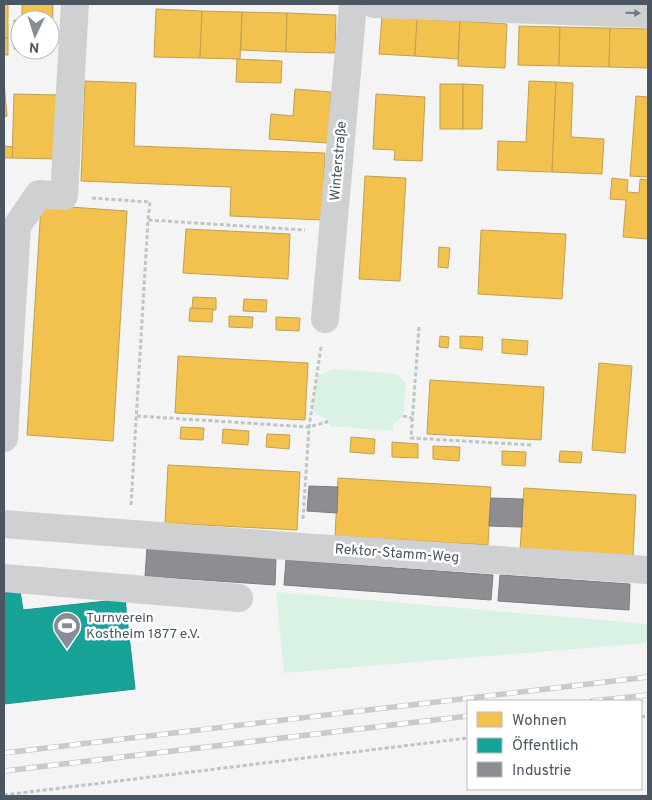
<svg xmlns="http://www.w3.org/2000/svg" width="652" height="800" font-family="Overpass,sans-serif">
	<rect width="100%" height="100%" fill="#f4f4f4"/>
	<g fill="#d9f2e3">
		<path d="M333,369L397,374L406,383L403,416L393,425V431L330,426V421L312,411L317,376Z"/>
		<path d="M276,592L648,624V643L284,673Z"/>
	</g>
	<g fill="#f2c14e" stroke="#c0a154">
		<rect x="4" y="4" width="4" height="34"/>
		<path d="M22,4H53L52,50H50V20H22Z"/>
		<path d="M156,9L202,11L200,58L154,57Z"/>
		<path d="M202,11L242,12L240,59L200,58Z"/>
		<path d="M242,12L287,13L286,52L241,50Z"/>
		<path d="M287,13L336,15L335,53L286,52Z"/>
		<path d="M382,16L417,19L415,56L379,54Z"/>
		<path d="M417,19L460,21L458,59L415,56Z"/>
		<path d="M14,20L20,21V49H14Z"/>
		<path d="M460,21L507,24L505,68L458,66Z"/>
		<path d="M519,26L560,27L559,66L518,65Z"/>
		<path d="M560,27L610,28L609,67L559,66Z"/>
		<path d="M610,28L648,29V68L609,67Z"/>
		<rect x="4" y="38" width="4" height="17"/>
		<path d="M237,59L282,61L281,83L236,82Z"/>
		<path d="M85,81L136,83L134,146L325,153L322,220L230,216L231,187L81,181Z"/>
		<path d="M529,81L556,82L552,172L497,170L498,141L526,142Z"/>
		<path d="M4,82L7,116L4,117Z"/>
		<path d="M556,82L573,83L571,137L604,139L602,174L552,172Z"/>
		<rect x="440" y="84" width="23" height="45"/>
		<path d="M463,84L483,85L482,129H463Z"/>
		<path d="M295,89L331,92L328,143L269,139L271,114L293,116Z"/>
		<path d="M14,94L58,95L56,159L12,158Z"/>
		<path d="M376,94L425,97L422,161L394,160L395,150L373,149Z"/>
		<path d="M636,96L648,97V177L630,176Z"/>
		<path d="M4,146L13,147L12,158H4Z"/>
		<path d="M365,176L406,178L400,281L359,279Z"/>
		<path d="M612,178L628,180L627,192L639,193L640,179L648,180V239L623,237L626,200L610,199Z"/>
		<path d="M41,205L127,211L113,441L27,435Z"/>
		<path d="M186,229L290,234L288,279L183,273Z"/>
		<path d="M481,230L566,234L562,299L478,294Z"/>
		<path d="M439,247L450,248L448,268L438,267Z"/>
		<path d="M193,297L216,298V310L192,308Z"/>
		<path d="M244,299L267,300L266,312L243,311Z"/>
		<path d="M190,308L213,309L212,322L189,321Z"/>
		<path d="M229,316L253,317L252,328L229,327Z"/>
		<path d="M276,317L300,318L299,331L276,330Z"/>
		<path d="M440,336L449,337L448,348L439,347Z"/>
		<path d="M460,336L483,337L482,350L460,348Z"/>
		<path d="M502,339L528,341L527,355L502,353Z"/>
		<path d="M178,356L308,363L305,420L175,413Z"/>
		<path d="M599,363L632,366L625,453L592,450Z"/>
		<path d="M430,380L544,387L541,440L427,434Z"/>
		<path d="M181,427L204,428L203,440L180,439Z"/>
		<path d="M223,429L249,431L248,445L222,443Z"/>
		<path d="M267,434L290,435L289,449L266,447Z"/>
		<path d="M351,437L375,439L374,454L350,452Z"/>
		<path d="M392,442L418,444V458L392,457Z"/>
		<path d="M433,446L460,447L459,461L433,459Z"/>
		<path d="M502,451L526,452L525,466L502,465Z"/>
		<path d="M560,451L582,452L581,463L559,462Z"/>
		<path d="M168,465L300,472L297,530L165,523Z"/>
		<path d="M338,478L491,487L488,545L335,536Z"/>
		<path d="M524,488L636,495L633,557L520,550Z"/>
	</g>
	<path fill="#17a398" stroke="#268c88" d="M20,591L23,610L125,599L135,689L4,704V593Z"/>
	<g fill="#8d8d92" stroke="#797c83">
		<path d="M309,486L338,487L337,513L307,511Z"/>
		<path d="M491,498L523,499L522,527L489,526Z"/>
		<path d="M147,548L276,558L275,585L145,576Z"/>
		<path d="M286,560L493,575L491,600L284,585Z"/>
		<path d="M500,575L630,584L629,610L498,601Z"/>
	</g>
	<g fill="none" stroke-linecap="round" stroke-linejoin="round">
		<g stroke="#bcc7c4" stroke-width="3" stroke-dasharray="4 2.5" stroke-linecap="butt">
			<path d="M92,198L150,202L148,220"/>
			<path d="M419,327L411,438L533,445"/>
			<path d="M137,416L309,427L330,421"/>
			<path d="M403,416L412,418"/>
			<path d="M131,505L148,220L305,230"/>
			<path d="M303,519L309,427L321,347"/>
			<path d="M641,717L648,716"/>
			<path d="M4,795L468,738"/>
		</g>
		<g stroke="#ced0d2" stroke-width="28">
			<path d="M374,4L648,14"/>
			<path d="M325,319L353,4"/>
			<path d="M4,438L17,226L39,194L64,196L75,4"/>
			<path d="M4,524L301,547L648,570"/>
			<path d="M4,578L239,598"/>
		</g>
		<defs>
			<g id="rail">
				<path d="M592,701L648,695"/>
				<path d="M4,753L648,677"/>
				<path d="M4,771L468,716"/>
			</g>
		</defs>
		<use href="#rail" stroke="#c9cacc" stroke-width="5.5"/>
		<use href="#rail" stroke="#fff" stroke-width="4" stroke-dasharray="11" stroke-linecap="butt"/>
	</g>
	<defs><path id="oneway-solid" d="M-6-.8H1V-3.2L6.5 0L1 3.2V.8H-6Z" transform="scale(1.25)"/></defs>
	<use fill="#727b83" href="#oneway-solid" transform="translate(633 13) rotate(2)"/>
	<defs>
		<symbol id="stadium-pin" viewBox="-11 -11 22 30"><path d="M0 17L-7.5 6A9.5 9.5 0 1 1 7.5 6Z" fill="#868d94" stroke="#fff"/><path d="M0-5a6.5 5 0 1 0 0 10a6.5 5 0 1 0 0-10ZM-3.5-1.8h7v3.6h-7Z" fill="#fff"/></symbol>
	</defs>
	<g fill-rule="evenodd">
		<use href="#stadium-pin" x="51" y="610" width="32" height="43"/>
	</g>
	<g text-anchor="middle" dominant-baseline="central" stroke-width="5" stroke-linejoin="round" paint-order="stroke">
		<g font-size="14" fill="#4a5661" stroke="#fff">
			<text transform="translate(339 161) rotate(-85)">Winterstraße</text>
			<text transform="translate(397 554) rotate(4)">Rektor-Stamm-Weg</text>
		</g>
		<g font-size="14" fill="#4a5661" stroke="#fff" text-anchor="start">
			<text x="86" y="618">Turnverein<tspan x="86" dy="16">Kostheim 1877 e.V.</tspan></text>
		</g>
	</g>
	<rect width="652" height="800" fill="none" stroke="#4a5661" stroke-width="10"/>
	<rect x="467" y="700" width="175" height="90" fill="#ffffff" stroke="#b7bbc0"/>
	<rect x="477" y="712" width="25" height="15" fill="#f2c14e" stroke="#b7bbc0"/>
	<text x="512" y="725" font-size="15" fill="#4a5661">Wohnen</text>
	<rect x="477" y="738" width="25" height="15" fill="#17a398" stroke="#b7bbc0"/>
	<text x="512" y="750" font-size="15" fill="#4a5661">Öffentlich</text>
	<rect x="477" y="762" width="25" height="15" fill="#8d8d92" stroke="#b7bbc0"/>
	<text x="512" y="775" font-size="15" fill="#4a5661">Industrie</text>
	<g transform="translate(35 35) rotate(184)"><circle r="24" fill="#ffffff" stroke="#b7bbc0"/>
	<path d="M0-4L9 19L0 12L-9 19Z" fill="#868d94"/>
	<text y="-8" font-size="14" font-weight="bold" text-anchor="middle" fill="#4a5661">N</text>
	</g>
</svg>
